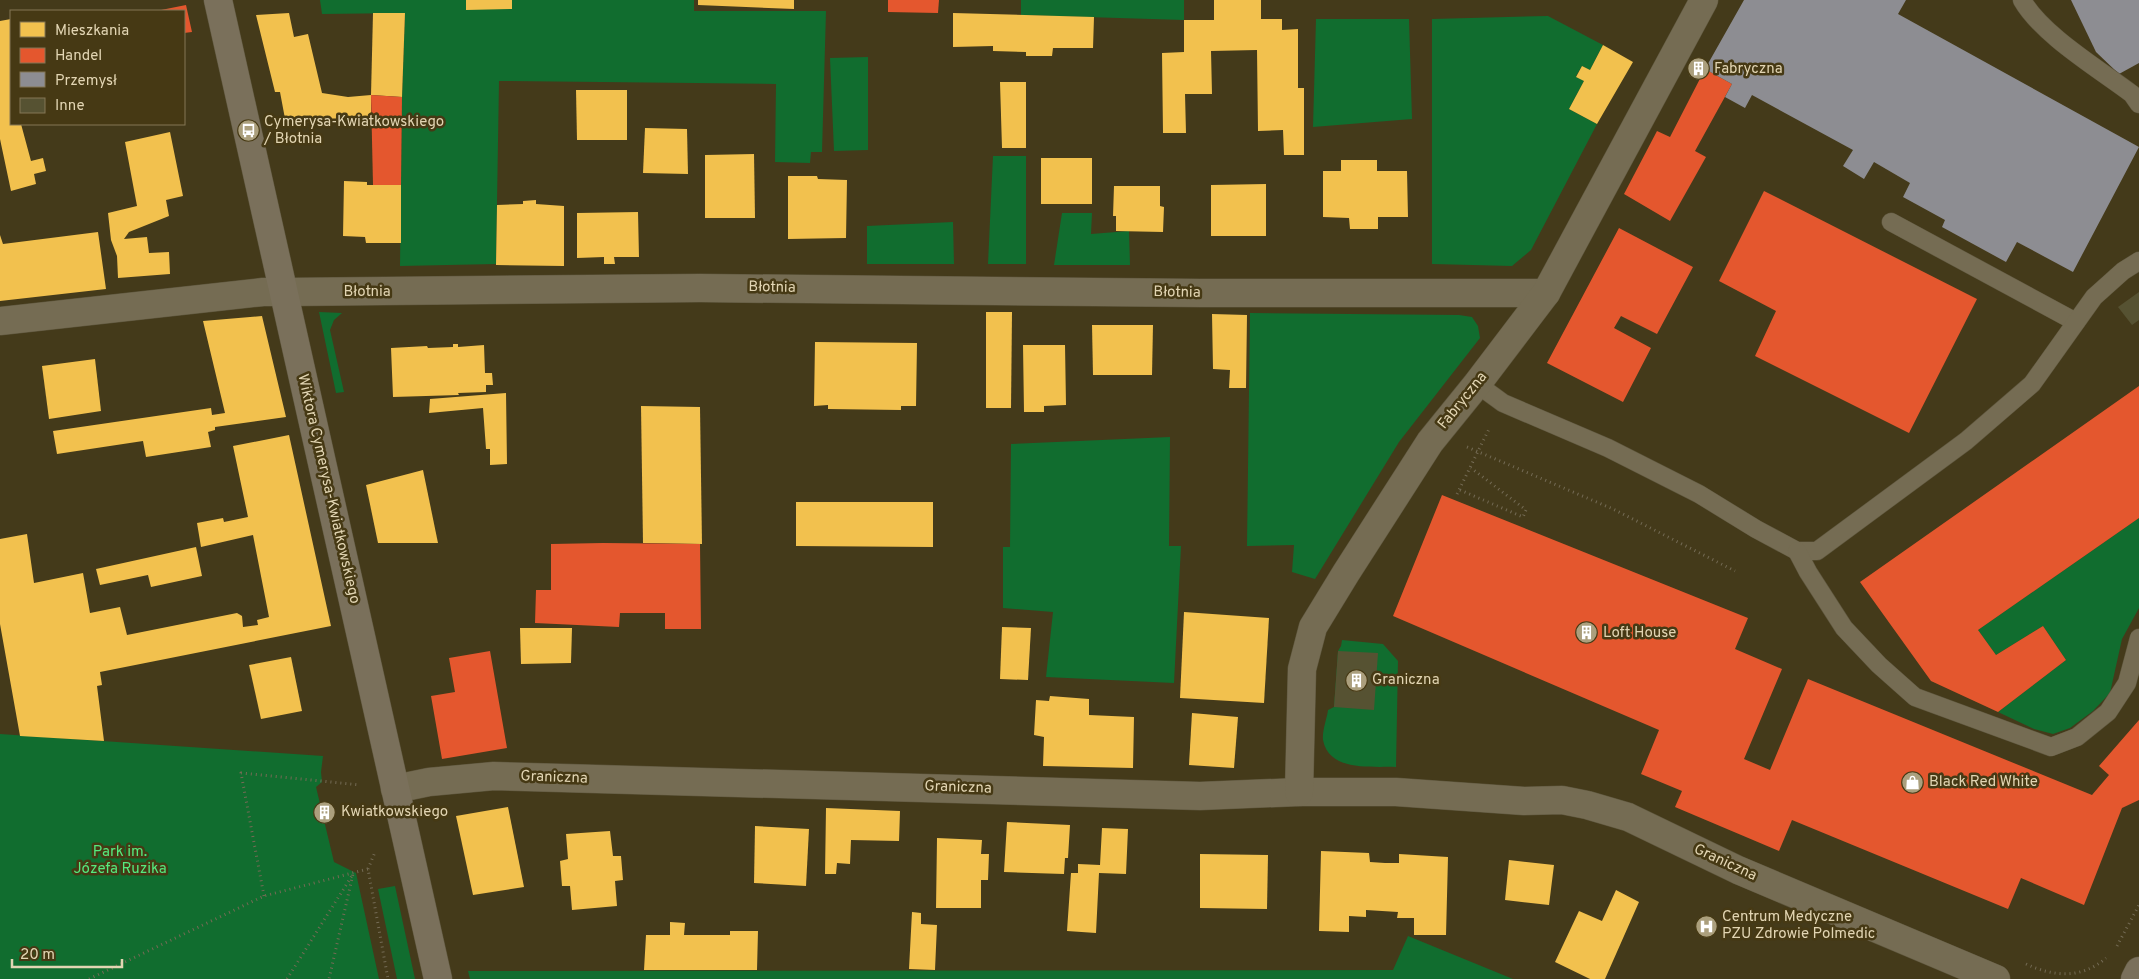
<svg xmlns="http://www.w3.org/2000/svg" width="2139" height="979" font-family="Overpass,sans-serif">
	<rect width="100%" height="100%" fill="#443a1a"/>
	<g fill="#116d2f">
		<path d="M320,0H466V9L512,0H694V11H826L822,152H811L810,163L775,162L776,84L499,81L496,264L400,266L402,97L405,13L322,14Z"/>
		<path d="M1021,0H1184V20L1021,15Z"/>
		<path d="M1548,16L1603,45L1590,70L1582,66L1576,76L1584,81L1569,109L1597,124L1531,250L1512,266L1432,264V19Z"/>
		<path d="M1316,19H1409L1412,119L1313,127Z"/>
		<path d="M868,57V150L834,151L830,58Z"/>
		<path d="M993,156H1026V264H988Z"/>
		<path d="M1062,213H1092L1091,234L1129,231L1130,265H1054Z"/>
		<path d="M953,222L954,264H867V226Z"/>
		<path d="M319,312L342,313L334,320L330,330L344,392L336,393Z"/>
		<path d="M1250,313L1459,315L1472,317L1478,326L1480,338L1399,442L1315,579L1292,572L1294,545L1247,546Z"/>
		<path d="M1170,437L1169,546H1181L1174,683L1046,677L1053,612L1003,608V547H1010L1011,444Z"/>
		<path d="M2139,518V608L2122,639L2110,693L2093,711L2070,728L2053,734L2034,729L1998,712L2066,660L2043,626L1996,655L1978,630Z"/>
		<path d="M1342,640L1383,644L1398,661L1396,767C1372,766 1329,772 1323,740C1322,731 1327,718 1328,710L1334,707L1338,651L1341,646Z"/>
		<path d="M0,734L323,756L321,772L322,782L316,787L334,862L356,873L379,979H0Z"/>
		<path d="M395,886L415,979H397L378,889Z"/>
		<path d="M1408,936L1513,979H470L468,971L1393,970Z"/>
	</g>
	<g fill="#f2c14e">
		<path d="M466,0H512V9L466,10Z"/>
		<path d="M698,0H794V9L698,5Z"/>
		<path d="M1214,0H1261V19H1282V30L1298,29V88H1304V155H1284L1283,130L1258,131L1257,50L1211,51L1212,94H1185L1186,133H1163L1162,53L1184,52V20H1214Z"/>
		<path d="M289,13L294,37L308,34L322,93L348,97L371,95V117L286,124L280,92H275L256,15Z"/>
		<path d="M373,13H405L402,97L371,95Z"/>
		<path d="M953,13L1094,17L1093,48H1053L1052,56H1026V52L993,51V46L953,47Z"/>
		<path d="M11,19V124H21L31,161L43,158L46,171L34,174L36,184L11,191L0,139V21Z"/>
		<path d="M1603,45L1633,62L1597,124L1569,109L1584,81L1576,77L1582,66L1590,70Z"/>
		<path d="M1000,82H1026V148H1002Z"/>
		<path d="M576,90H627V140H577Z"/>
		<path d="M645,128L687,129L688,174L643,173Z"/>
		<path d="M170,132L183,196L166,200L169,216L129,232L124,239L147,237L149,253L169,252L170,274L118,278L117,256L111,240L108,213L137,206L125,142Z"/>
		<path d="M754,154L755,218H705V155Z"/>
		<rect x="1041" y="158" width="51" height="46"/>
		<path d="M1341,160H1377V171H1407L1408,217H1378V229H1350L1349,218L1323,217V171H1341Z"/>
		<path d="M788,176H817L818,179L847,180L846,238L788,239Z"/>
		<path d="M344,181L367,182V185H401V243H366L365,237L343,236Z"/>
		<path d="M1266,184V236H1211V185Z"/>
		<path d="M1114,186H1160V206L1164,207L1163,232L1116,231V216H1113Z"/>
		<path d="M536,200V204L564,206V266L496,265L497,205L523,204V201Z"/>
		<path d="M638,212L639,257H614L615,264H604V257L577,258V213Z"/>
		<path d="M98,232L106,289L0,301V235L3,244Z"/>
		<path d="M986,312H1012L1011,408H986Z"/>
		<path d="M1212,314L1247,315L1246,388H1229L1230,370L1213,369Z"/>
		<path d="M262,316L286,417L215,427V430L208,432L211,447L146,457L143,441L57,454L53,431L211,408L212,415L225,413L203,321Z"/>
		<path d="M1092,325H1153L1152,375H1093Z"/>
		<path d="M815,342L917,343L916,406H901V410L828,409V405L814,406Z"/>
		<path d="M453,344H458V347L484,345L485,373H492L493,385H486V392L458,393L459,395L393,397L391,348L427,346L428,348L453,347Z"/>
		<path d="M1023,345H1065L1066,405L1044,406V412H1024Z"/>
		<path d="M95,359L101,411L49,419L42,366Z"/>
		<path d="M506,393L507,464L490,465V449H486L483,408L429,413L430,399Z"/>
		<path d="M641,406L700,407L702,544L643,543Z"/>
		<path d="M289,435L331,626L100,672L102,685L97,686L104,741L20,736L0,624V539L27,534L34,583L83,573L90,613L120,607L127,635L237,613L242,616L243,627L258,625L257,620L269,617L253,535L201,547L197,523L223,518L224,522L248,517L233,446Z"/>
		<path d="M423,470L438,543H378L366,485Z"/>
		<path d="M796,502H933V547L796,546Z"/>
		<path d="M196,547L202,576L151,587L148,575L100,585L96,569Z"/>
		<path d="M1184,612L1269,618L1264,703L1180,698Z"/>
		<path d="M1002,627L1031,628L1028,680L1000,679Z"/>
		<path d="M520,628H572L571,663L521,664Z"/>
		<path d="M291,657L302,711L261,719L249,665Z"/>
		<path d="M1050,696L1089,699V715L1134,717L1133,768L1043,766L1044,737L1034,735L1036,700L1049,701Z"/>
		<path d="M1192,713L1238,717L1234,768L1189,765Z"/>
		<path d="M508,807L524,887L473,895L456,816Z"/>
		<path d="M826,808L900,811L899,841L851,840L850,864L837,863L836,874H825Z"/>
		<path d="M1007,822L1070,825L1068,858H1065L1064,874L1004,872Z"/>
		<path d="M755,826L809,829L806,886L754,883Z"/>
		<path d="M1102,828L1128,829L1126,874L1099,873L1096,933L1067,931L1071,873H1078V864L1100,865Z"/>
		<path d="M610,831L613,856H621L623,880L615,881L617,906L572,910L570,886H562L560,861L568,859L566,834Z"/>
		<path d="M937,838L982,840L981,854H989L988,880H981V908H936Z"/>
		<path d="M1321,851L1369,853L1370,862L1385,863H1399V854L1448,857L1446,935H1414V918H1397L1398,912L1366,910V917L1349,916V932L1319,931Z"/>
		<path d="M1200,854L1268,855L1267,909L1200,908Z"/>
		<path d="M1509,860L1554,865L1549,905L1505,900Z"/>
		<path d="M1616,890L1639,902L1605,979H1590L1555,962L1579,911L1602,921Z"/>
		<path d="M912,912L921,913V924L937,925L935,970L909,969Z"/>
		<path d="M670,922L685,923L684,935H730V931H758L757,970H644L646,935H670Z"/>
	</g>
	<g fill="#e4572e">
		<path d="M888,0H939L938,13L888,12Z"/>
		<path d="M186,5L192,32L184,33V11L161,10Z"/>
		<path d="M1705,69L1732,84L1695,151L1706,157L1670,221L1624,194L1657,131L1670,137Z"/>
		<path d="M371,95L402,97L401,185H373Z"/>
		<path d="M1764,191L1977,299L1909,433L1755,356L1776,311L1719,281Z"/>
		<path d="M1619,228L1693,267L1657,334L1621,316L1614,328L1651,348L1623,402L1547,363Z"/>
		<path d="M2139,386V518L1978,630L1996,655L2043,626L2066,660L1998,712L1931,681L1860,582Z"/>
		<path d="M1442,495L1748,618L1735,649L1782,669L1744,759L1770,770L1808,679L2092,795L2109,775L2099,766L2139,720V800L2122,808L2084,905L2021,878L2008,909L1792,820L1779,851L1675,807L1682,791L1641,774L1659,730L1393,616Z"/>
		<path d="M603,543L700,544L701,629H665V613H620L619,627L535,623L536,590H551V544Z"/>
		<path d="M490,651L507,748L442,759L431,696L455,692L449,658Z"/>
	</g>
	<g fill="#8d8d92">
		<path d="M1744,0H1906L1898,14L2139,147L2073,272L2017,242L2006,262L1942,227L1945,220L1903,197L1910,183L1874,162L1864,179L1843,166L1853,150L1752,95L1745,108L1725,97L1732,84L1705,69Z"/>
		<path d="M2071,0H2139V63L2119,74L2096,52Z"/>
	</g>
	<g fill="#565232">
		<path d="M1699,57L1708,62L1698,80L1689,76Z"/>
		<path d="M2139,292V320L2132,325L2118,307Z"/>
		<path d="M1338,651L1378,653L1374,710L1334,707Z"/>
		<circle cx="325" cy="812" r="8"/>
	</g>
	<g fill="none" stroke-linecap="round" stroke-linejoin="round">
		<defs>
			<g id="lane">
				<path d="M2022,0C2042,35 2099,69 2132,94L2139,104"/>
				<path d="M1891,222L2076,322"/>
				<path d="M1477,384L1503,403L1608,448L1699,494L1756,529L1797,551H1817L1966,441L2032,384L2094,297L2123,271L2139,261"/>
				<path d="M1797,551L1808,572L1844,628L1879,665L1915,697L2051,747L2077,737L2108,712L2127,683L2139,638"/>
			</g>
			<g id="street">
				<path d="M0,321L263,292H284L700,288L1200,293H1546"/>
				<path d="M395,789L429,782L494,776L1200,796L1299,792H1396L1524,801L1562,800L1587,805L1628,817L1738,870L1996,979"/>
				<path d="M1299,792L1302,669L1313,627L1346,573L1430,442L1477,384L1546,293L1704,0"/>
			</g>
			<g id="secondary">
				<path d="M218,0L438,979"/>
				<path d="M2135,979L2139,971"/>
			</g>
		</defs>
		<use href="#lane" stroke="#5d553c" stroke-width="19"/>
		<use href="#street" stroke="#5d553c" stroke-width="29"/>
		<use href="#secondary" stroke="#5d553c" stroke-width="29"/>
		<g stroke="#746b55" stroke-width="3" stroke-dasharray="1 4" stroke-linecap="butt">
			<path d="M1467,447L1613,509L1735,571"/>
			<path d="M1460,490L1523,517L1526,510L1471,468"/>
			<path d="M1457,494L1490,427"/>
			<path d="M368,869L375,852"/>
			<path d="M264,896L241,773L360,785"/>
			<path d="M2117,946L2139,905"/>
			<path d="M2026,964C2054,977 2082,979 2106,958"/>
			<path d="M89,979L264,896L368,869L388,979"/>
			<path d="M287,979L353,874L329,979"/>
		</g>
		<use href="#lane" stroke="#756c53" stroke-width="18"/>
		<use href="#street" stroke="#756c53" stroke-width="28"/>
		<use href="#secondary" stroke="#7a705b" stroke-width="28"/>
	</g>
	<defs>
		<symbol id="building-disc" viewBox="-11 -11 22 22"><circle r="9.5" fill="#ab9f7d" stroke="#463914"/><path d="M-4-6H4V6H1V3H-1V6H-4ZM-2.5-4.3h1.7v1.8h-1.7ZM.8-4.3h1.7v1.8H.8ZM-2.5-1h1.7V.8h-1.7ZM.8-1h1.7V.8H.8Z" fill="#fff"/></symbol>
		<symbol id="bus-disc" viewBox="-11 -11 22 22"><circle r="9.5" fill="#ab9f7d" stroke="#463914"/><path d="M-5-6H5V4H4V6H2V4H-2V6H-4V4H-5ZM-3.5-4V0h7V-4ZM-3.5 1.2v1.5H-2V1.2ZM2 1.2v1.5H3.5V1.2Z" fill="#fff"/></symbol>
		<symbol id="shop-disc" viewBox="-11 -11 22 22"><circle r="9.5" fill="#ab9f7d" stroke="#463914"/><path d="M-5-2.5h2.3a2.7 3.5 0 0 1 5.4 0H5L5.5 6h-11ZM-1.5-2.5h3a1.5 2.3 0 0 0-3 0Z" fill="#fff"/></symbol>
		<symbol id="hospital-disc" viewBox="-11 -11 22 22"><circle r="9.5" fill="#ab9f7d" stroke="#463914"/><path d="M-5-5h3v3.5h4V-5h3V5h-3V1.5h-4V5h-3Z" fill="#fff"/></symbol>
	</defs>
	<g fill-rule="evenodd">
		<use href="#building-disc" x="1686" y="56" width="25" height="25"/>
		<use href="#bus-disc" x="236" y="118" width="25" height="25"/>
		<use href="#building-disc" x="1574" y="620" width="25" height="25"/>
		<use href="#building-disc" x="1344" y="668" width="25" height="25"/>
		<use href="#shop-disc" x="1900" y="770" width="25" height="25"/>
		<use href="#building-disc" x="312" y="800" width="25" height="25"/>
		<use href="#hospital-disc" x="1694" y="914" width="25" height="25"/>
	</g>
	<g text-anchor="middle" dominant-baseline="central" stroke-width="5" stroke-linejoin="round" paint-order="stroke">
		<g font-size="15" fill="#e2d5b3" stroke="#463914" text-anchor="start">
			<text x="1714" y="69">Fabryczna</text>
			<text x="264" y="122">Cymerysa-Kwiatkowskiego<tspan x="264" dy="17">/ Błotnia</tspan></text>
			<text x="1603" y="633">Loft House</text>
			<text x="1372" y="680">Graniczna</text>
			<text x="1929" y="782">Black Red White</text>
			<text x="341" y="812">Kwiatkowskiego</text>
			<text x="1722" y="917">Centrum Medyczne<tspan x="1722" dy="17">PZU Zdrowie Polmedic</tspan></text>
		</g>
		<g font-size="15" fill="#e2d5b3" stroke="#463914">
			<text transform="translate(772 288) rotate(1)">Błotnia</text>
			<text x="367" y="292">Błotnia</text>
			<text transform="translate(1177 293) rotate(1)">Błotnia</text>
			<text transform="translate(1463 401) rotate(-51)">Fabryczna</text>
			<text transform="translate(328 489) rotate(77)">Wiktora Cymerysa-Kwiatkowskiego</text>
			<text transform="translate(554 778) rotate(2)">Graniczna</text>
			<text transform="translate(958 788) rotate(2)">Graniczna</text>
			<text transform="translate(1725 863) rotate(25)">Graniczna</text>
		</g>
		<g font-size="15" fill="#55ea7e" stroke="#463914">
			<text x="120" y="852">Park im.<tspan x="120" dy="17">Józefa Ruzika</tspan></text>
		</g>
	</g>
	<rect x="10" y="10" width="175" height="115" fill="#463914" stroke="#847754"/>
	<rect x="20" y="22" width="25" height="15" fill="#f2c14e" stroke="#847754"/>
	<text x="55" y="35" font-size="15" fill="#e2d5b3">Mieszkania</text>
	<rect x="20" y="48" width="25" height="15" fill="#e4572e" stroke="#847754"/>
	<text x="55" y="60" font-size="15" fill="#e2d5b3">Handel</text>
	<rect x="20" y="72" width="25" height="15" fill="#8d8d92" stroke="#847754"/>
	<text x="55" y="85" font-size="15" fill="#e2d5b3">Przemysł</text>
	<rect x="20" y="98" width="25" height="15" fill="#565232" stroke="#847754"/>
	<text x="55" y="110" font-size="15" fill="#e2d5b3">Inne</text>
	<path d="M12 959v8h110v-8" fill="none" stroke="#e2d5b3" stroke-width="2.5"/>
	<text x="20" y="959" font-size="15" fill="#e2d5b3" stroke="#463914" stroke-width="4" paint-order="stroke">20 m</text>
</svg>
